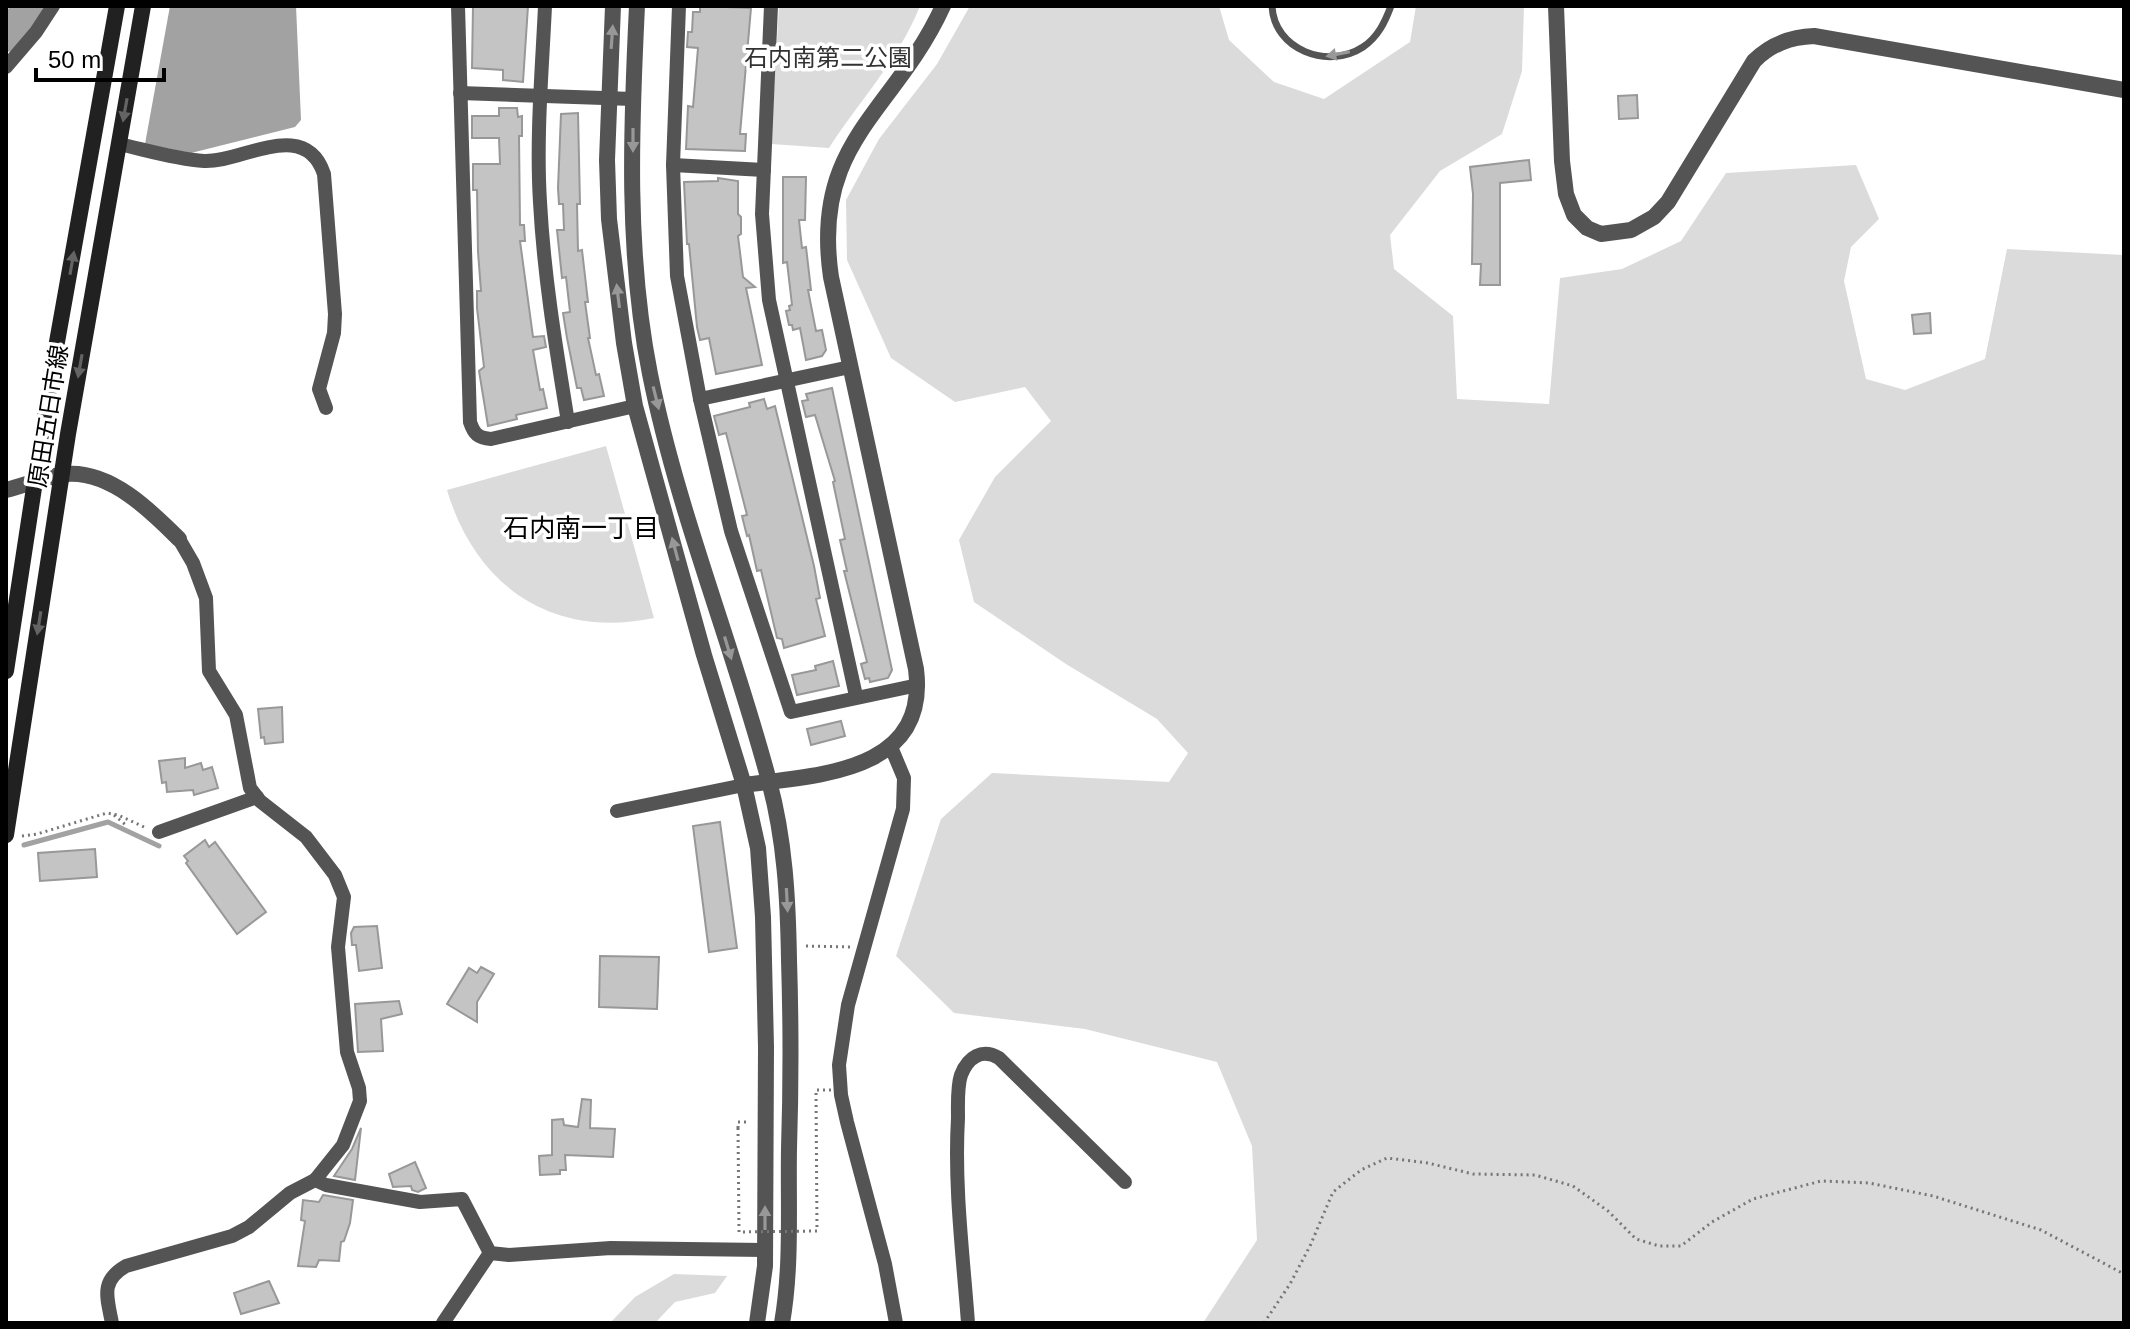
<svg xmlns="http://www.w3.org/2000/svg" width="2130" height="1329" font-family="Arial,'Noto Sans JP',sans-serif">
	<rect width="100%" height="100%" fill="#fff"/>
	<g fill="#dbdbdb">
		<path d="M779,6H920C899,59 860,100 829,148L771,144Z"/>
		<path d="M970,6H1219L1229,40L1274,82L1324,99L1410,42L1416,6H1524L1522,71L1502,134L1440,171L1390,235L1394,269L1453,316L1457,399L1549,404L1560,278L1622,269L1681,241L1726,173L1856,165L1879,219L1851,247L1844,281L1866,379L1905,390L1985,359L2007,249L2124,255V1323H1203L1257,1240L1252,1146L1217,1062L1085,1029L954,1013L896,956L941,819L992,773L1169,782L1188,753L1157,719L1066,664L974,602L959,540L995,477L1051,421L1025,387L955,402L891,358L847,260L846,200L879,139L937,64Z"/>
		<path d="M606,446L654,618C554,639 476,588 447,490Z"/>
		<path d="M674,1274L727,1276L715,1293L675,1302L655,1323H610L635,1297Z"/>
	</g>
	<path fill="#a2a2a2" d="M170,6H296L301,120L295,127L191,153L145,144Z"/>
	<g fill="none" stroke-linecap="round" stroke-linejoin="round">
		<path stroke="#a2a2a2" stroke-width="5" d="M24,845L108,822L159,846"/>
		<path stroke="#a2a2a2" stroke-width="30" d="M6,37L29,6"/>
	</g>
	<g fill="#c4c4c4" stroke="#989898" stroke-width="2">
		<path d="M473,6H528L523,82L503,80V70L472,68Z"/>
		<path d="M700,6L751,8L740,134H746L745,151L686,149L688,106L693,107L698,48L687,47L688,32H692L693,12H700Z"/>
		<path d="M1637,95L1638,118L1619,119L1618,96Z"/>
		<path d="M499,108H517L518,117L522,116V136H519L520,225H524L525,241H520L533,337L544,336L546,347L533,350L540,390L543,389L547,408L516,415L517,419L488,426L479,371L484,367L477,308V291H481L478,252L477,190H473V164H500L499,138H472V116H499Z"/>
		<path d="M578,113L580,204H577L578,251L582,250L588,302H585L590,338H588L596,375L599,374L604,396L584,400L581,388H577L567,338L563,313L570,312L566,277L562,278L557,230H564L563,204H559L558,188L561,114Z"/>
		<path d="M1529,160L1531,180L1500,183V285H1480L1481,264H1472L1473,194L1470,167Z"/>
		<path d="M783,177H806L805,220H799L802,248L806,247L811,290H808L816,331L822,330L826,350L822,356L806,360L800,328L793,330L792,325H789L786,311L790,310L789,306L792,305L787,262L783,263Z"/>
		<path d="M718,178L738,181V214L741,217V234L738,236L743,277L755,287L746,288L762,365L716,374L709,338L700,340L697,327L689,244H687L684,182L718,181Z"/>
		<path d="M1930,313L1931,333L1914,334L1912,315Z"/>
		<path d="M832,388L892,670L888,678L870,682L869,678L865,679L861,664L867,662L844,571H847L840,540L845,539L833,482L835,481L815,415L806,417L802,401L808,400L806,394Z"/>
		<path d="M764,399L767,409L775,406L814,566L820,598L816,599L825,636L784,648L782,639L777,638L761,570L757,571L749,535L747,536L742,516L747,515L726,433L719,435L714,416L750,407L749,403Z"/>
		<path d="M833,661L839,686L797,695L792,675L816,670L815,666Z"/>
		<path d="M282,707L283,742L265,744L264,737L261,738L258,709Z"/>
		<path d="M841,721L845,736L811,745L807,729Z"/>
		<path d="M185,758V768L201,763L203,770L212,767L218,788L194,795L193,790L167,792L166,782L162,783L159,761Z"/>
		<path d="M720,822L737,948L709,952L693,826Z"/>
		<path d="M205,840L209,847L215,842L266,912L237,934L186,863L188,861L184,856Z"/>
		<path d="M95,849L97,877L40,881L38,853Z"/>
		<path d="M377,926L382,968L359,971L356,945H352L351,933L354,927Z"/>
		<path d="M600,956L659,957L657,1009L599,1007Z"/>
		<path d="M481,967L494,974L477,1002V1022L447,1004L469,968L477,973Z"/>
		<path d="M399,1001L402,1014L381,1019L383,1051L358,1052L355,1004Z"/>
		<path d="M582,1099L591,1100L590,1128L615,1129L613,1157L565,1155L566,1170H560V1174L540,1175L539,1156L552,1155V1120L563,1119L564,1125L578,1127Z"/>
		<path d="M361,1128L355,1180L334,1176L352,1149Z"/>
		<path d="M415,1162L426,1188L418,1192L412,1190L411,1186L393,1187L389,1174Z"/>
		<path d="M323,1195L353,1200L350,1223L344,1241L341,1242L339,1261L319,1260L316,1267L298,1266L305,1221L301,1220L303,1200L319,1202Z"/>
		<path d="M269,1281L279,1303L241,1314L234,1293Z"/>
	</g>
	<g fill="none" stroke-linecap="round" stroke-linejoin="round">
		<g stroke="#767676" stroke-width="3" stroke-dasharray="2 4" stroke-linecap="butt">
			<path d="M114,815L127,826"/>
			<path d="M22,836L37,834L107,813L118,815L144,827"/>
			<path d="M806,946L850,947"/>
			<path d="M738,1128V1122H749"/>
			<path d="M1264,1323L1290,1284L1310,1246L1333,1192L1361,1170L1387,1158L1428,1163L1473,1174L1535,1175L1573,1186L1608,1211L1636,1239L1659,1246H1681L1712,1222L1753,1199L1821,1181L1869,1183L1933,1196L2041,1230L2124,1274"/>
		</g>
		<path stroke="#545454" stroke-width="7" d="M1272,6C1274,50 1328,70 1363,47C1378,37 1385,22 1391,6"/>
		<g stroke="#545454" stroke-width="14">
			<path d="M458,6L470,422C474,434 478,438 491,439L635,406"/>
			<path d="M545,6C542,71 536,137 540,202C544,277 556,348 568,422"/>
			<path d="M679,6L673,165L677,276L700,399L731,531L791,712L918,685"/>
			<path d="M771,6L762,214L769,300L856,696"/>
			<path d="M6,67L36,32L53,6"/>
			<path d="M460,93L633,99"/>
			<path d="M119,144C146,150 176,159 204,161C241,163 305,117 324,174L335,314L334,333L319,389L326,408"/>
			<path d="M673,165L764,170"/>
			<path d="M700,399L850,367"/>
			<path d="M179,539L193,563L206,598L209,671L236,715L250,788L260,801L306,837L335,875L344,897L338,947L347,1052L359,1088L360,1101L343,1145L315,1180"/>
			<path d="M891,747L904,778L903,809L848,1005L839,1065L841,1095L847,1122L885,1264L896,1323"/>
			<path d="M617,811L744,785"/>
			<path d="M159,832L257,797"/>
			<path d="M112,1323C107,1297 100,1281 126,1266L232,1236L249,1227L290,1193L315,1180L326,1185L420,1202L462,1199L490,1253L509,1255L611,1248L765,1250"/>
			<path d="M443,1323L490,1253"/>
			<path d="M968,1323C963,1255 954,1186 958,1118C958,1104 957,1087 961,1075C968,1057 982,1048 999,1058L1125,1182"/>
		</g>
		<g stroke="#545454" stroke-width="16">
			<path d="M613,6L607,160L609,219L624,343L635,406L651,464L704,655L744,785L758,848L763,917L766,1047L765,1266L757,1323"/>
			<path d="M637,6C631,128 626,254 650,374C678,513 733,645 769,781C785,840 788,899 789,960C791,1023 791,1086 789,1149C788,1206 792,1266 782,1323"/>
			<path d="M1556,6L1562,161L1566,194L1574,215L1587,228L1601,234L1631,230L1654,217L1668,202L1754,61C1771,44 1790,37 1814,36L2124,90"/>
			<path d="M6,490C26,485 47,476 67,474C111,471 151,511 179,539"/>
			<path d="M744,785C818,775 929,773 916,669L831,277C811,141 894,113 943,6"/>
		</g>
		<g stroke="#212121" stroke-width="16">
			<path d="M6,671L52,370L117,6"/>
			<path d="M6,835L68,434L143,6"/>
		</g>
		<path stroke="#767676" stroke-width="3" stroke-dasharray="2 4" stroke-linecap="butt" d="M738,1128L739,1232L817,1231L816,1090H831"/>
	</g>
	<defs><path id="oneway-solid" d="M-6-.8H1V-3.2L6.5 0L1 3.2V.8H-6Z" transform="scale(2)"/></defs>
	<g fill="#989898">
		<use href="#oneway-solid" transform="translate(612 37) rotate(-86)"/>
		<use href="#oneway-solid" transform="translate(1338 54) rotate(169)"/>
		<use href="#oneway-solid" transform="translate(633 140) rotate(90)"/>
		<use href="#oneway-solid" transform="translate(618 296) rotate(-97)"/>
		<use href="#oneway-solid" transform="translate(656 398) rotate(76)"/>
		<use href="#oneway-solid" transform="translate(675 549) rotate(-105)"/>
		<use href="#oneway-solid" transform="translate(728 648) rotate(73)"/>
		<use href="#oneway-solid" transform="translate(787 900) rotate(87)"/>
		<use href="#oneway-solid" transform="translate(765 1218) rotate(-90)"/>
	</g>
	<g fill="#646464">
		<use href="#oneway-solid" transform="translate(125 110) rotate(100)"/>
		<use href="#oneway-solid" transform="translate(72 263) rotate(-80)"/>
		<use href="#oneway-solid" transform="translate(80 366) rotate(100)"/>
		<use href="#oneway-solid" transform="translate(39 623) rotate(99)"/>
	</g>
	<g text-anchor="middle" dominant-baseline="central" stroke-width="7" stroke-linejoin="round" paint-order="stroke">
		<g font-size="24" fill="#323232" stroke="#fff">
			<text x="828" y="57">石内南第二公園</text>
		</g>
		<g font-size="24" fill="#000" stroke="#fff">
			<text transform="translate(48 416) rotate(-81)">原田五日市線</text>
		</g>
		<g font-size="26" fill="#000" stroke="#fff">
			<text x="581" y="528">石内南一丁目</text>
		</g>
	</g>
	<rect width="2130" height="1329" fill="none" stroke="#000000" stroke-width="16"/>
	<path d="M36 68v12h128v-12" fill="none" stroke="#000000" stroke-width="4"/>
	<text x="48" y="68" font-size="24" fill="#000000" stroke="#ffffff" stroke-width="6" paint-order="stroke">50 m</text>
</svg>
